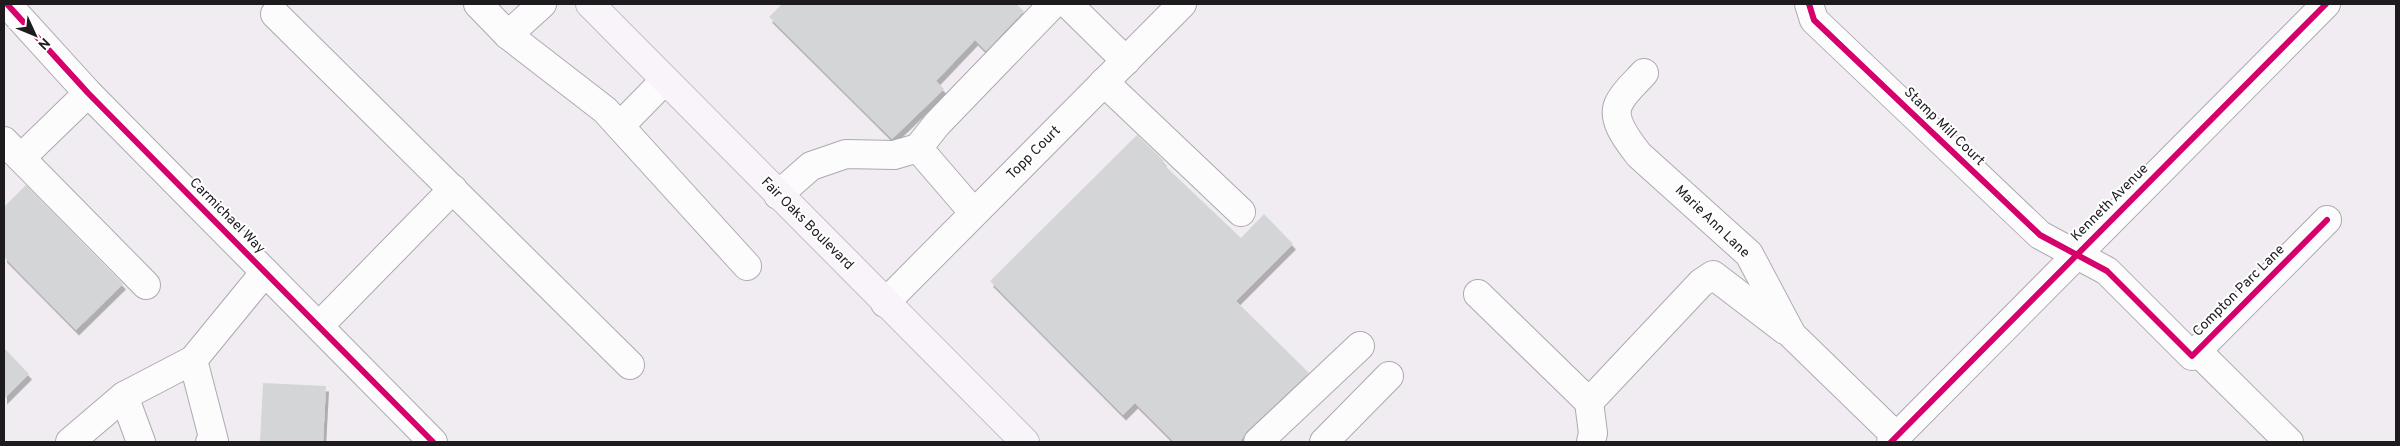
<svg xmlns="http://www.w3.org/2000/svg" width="2400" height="446" font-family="Overpass,sans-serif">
	<defs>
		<filter id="shadow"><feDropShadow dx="3" dy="5.5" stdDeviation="0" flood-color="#0004"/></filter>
	</defs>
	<rect width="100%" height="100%" fill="#f0ecf2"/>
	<g fill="#d4d5d7" filter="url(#shadow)">
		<path d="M782,4H1016L1024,11L986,51L975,40L936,81L944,89L892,139L769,17Z"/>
		<path d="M1137,135L1164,161L1162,163L1241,238L1264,214L1293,244L1236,301L1309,373L1247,431L1240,442H1174L1135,403L1123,415L990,281Z"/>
		<path d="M26,185L123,284L76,330L4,257V207Z"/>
		<path d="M4,348L29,374L4,399Z"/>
		<path d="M263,383L326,386L323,442H260Z"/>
	</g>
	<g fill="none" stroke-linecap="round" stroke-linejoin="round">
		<defs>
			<g id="minor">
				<path d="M7,4L88,93L433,442"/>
				<path d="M478,4L508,35L605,110L747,266"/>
				<path d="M1068,4L1126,61"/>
				<path d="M1809,4L1814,20L2040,235L2107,271L2192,356L2327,220"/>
				<path d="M275,14L630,365"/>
				<path d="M508,35L542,4"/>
				<path d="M1644,73C1636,82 1624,92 1619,103C1610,120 1630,143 1639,155L1749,254L1792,335L1897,437"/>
				<path d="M1104,82L1241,212"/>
				<path d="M620,126L665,80"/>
				<path d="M4,141L146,285"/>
				<path d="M918,148L974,213"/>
				<path d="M21,158L88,93"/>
				<path d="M778,195L811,166L846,154L894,155L918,148L937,124L1053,4"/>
				<path d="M1478,294L1589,402L1701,283L1713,275L1785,330"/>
				<path d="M885,303L1182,4"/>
				<path d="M319,326L453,189"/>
				<path d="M2197,351L2289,442"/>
				<path d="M193,360L214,441L210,442"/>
				<path d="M1589,402L1593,433L1591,442"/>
				<path d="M70,442L124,396"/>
				<path d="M141,442L124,396L193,360L265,272"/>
				<path d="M1258,442L1360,346"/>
				<path d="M1324,442L1389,376"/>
				<path d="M1891,442L2326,4"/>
			</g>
			<path id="major" d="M590,4L1025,442"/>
		</defs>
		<use href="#minor" stroke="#adaaaf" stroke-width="30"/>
		<use href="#major" stroke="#c3bdc7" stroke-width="30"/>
		<use href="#minor" stroke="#fdfcfd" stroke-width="28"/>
		<use href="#major" stroke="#f8f4f9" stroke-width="28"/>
		<defs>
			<g id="cycleway">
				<path d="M7,4L88,93L433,442"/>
				<path d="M1809,4L1814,20L2040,235L2107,271L2192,356L2327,220"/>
				<path d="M1891,442L2326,4"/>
			</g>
		</defs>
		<use href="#cycleway" stroke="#fff" stroke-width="9"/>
		<use href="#cycleway" stroke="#d6006c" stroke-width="6"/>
	</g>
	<g text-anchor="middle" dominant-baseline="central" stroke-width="4" stroke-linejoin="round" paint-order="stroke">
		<g font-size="14" fill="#1d1b1e" stroke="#fff">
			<text transform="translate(1944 127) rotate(44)">Stamp Mill Court</text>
			<text transform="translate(1034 153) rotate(-45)">Topp Court</text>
			<text transform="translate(2110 203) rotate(-45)">Kenneth Avenue</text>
			<text transform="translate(227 216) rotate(45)">Carmichael Way</text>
			<text transform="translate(1712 222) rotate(44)">Marie Ann Lane</text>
			<text transform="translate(807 224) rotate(45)">Fair Oaks Boulevard</text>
			<text transform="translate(2239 291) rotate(-45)">Compton Parc Lane</text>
		</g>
	</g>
	<rect width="2400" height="446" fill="none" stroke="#1d1b1e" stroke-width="10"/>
	<g transform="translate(35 35) rotate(134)" stroke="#ffffff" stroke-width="4" paint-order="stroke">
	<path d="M0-4L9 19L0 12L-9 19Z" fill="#1d1b1e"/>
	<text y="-8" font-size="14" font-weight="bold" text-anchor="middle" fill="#1d1b1e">N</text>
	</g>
</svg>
